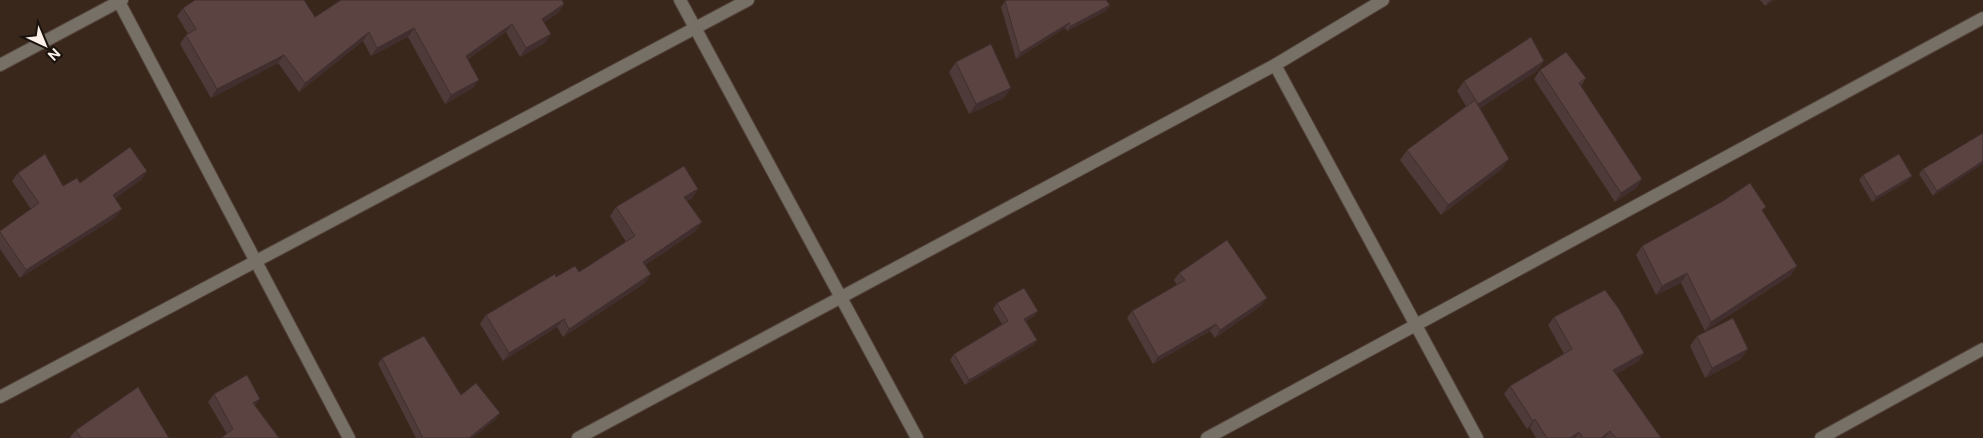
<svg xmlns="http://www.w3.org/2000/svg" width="1983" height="438" font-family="'Public Sans',sans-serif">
	<rect width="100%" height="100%" fill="#39271c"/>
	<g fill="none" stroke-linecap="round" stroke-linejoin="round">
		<defs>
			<g id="street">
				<path d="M118,0L349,438"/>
				<path d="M680,0L917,438"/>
				<path d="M0,65L122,0"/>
				<path d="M1275,65L1477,438"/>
				<path d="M0,397L748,0"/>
				<path d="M578,438L1275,65L1383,0"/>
				<path d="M1207,438L1983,18"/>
				<path d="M1821,438L1983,349"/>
			</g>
		</defs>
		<use href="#street" stroke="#544339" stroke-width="14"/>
		<use href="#street" stroke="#767067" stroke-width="12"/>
	</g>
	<g fill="#4e3a38">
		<path d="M1760,0H1774L1765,6Z"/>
		<path d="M1005,1L1110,5L1106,11L1067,31L1065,28L1016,59L1001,7Z"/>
		<path d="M564,4L558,13L544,22L545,43L520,57L506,32L468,59L473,88L445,104L408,37L371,56L363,41L299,92L278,63L211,98L180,44L186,35L188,34L177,16L183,8L315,17Z"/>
		<path d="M1544,61L1537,71L1480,108L1502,169L1441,215L1400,160L1407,150L1466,106L1457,91L1464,81Z"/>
		<path d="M956,62L1004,98L969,114L949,72Z"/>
		<path d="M1540,70L1586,78L1581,86L1642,179L1636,188L1615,202L1534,79Z"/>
		<path d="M1983,133L1933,196L1919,174L1923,169Z"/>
		<path d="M147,171L141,180L115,198L116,217L20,278L0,249V231L31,209L12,181L18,173L63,186Z"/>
		<path d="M1863,175L1908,181L1872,202L1859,180Z"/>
		<path d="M698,189L692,198L687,201L696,231L645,265V283L563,337L557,327L503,361L480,324L486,315L556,277L579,272L626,242L610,216L616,207Z"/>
		<path d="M1763,212L1797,266L1791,275L1705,331L1681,283L1656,295L1636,255L1642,246Z"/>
		<path d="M1179,273L1262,305L1215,338L1210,331L1153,364L1127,318L1132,311L1177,285L1174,280Z"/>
		<path d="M997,303L1038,311L1034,316L1026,321L1037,340L1033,345L965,385L950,360L954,354L1002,324L993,309Z"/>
		<path d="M1554,317L1639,361L1616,374L1661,438H1536L1530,428L1527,429L1504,394L1510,386L1564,354L1548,325Z"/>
		<path d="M1697,336L1741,359L1705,378L1690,346Z"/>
		<path d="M382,358L461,395L496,419L472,438H416L378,364Z"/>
		<path d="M214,394L255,406L279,438L227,434L208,402Z"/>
		<path d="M76,430L169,438H71L70,437Z"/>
	</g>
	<g fill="#402f2e">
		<path d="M1770,0H1774L1765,6Z"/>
		<path d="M564,4L558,13L536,27L542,19Z"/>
		<path d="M1110,5L1106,11L1067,31L1071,26Z"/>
		<path d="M1069,23L1065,28L1016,59L1020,53Z"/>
		<path d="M512,24L506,32L460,64L466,56Z"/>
		<path d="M414,28L408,37L371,56L377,48Z"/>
		<path d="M369,32L363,41L299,92L305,83Z"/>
		<path d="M551,34L545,43L520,57L526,48Z"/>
		<path d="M284,55L278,63L211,98L217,89Z"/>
		<path d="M1544,61L1537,71L1471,114L1478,104Z"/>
		<path d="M479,80L473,88L445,104L451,95Z"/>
		<path d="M1011,88L1004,98L969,114L976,104Z"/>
		<path d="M1509,159L1502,169L1441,215L1448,205Z"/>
		<path d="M1983,161V164L1933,196L1937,191Z"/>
		<path d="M147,171L141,180L107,204L113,195Z"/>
		<path d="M1912,176L1908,181L1872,202L1876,197Z"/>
		<path d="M1642,179L1636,188L1615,202L1621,193Z"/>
		<path d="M698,189L692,198L678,206L684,197Z"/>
		<path d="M122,209L116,217L20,278L26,270Z"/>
		<path d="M702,222L696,231L637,271L643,262Z"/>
		<path d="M1797,266L1791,275L1705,331L1711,322Z"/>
		<path d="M1687,273L1681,283L1656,295L1662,286Z"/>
		<path d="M651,274L645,283L563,337L569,329Z"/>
		<path d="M1267,298L1262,305L1215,338L1220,330Z"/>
		<path d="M1038,311L1034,316L1020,324L1024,319Z"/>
		<path d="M564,319L557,327L503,361L509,353Z"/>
		<path d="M1216,324L1210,331L1153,364L1158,357Z"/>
		<path d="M1037,340L1033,345L965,385L969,380Z"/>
		<path d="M1748,349L1741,359L1705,378L1712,368Z"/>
		<path d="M1644,353L1639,361L1607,379L1613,370Z"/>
		<path d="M260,399L255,406L253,403Z"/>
		<path d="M500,413L496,419L472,438H469Z"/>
		<path d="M1535,419L1530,428L1527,429L1533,421Z"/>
		<path d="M1610,431L1605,438H1601Z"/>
		<path d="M1579,432L1575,438H1570Z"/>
	</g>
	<g fill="#5b4341" stroke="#402f2e">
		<path d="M195,0H304L315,17L341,0H562L564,4L542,19L551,34L526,48L512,24L466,56L479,80L451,95L414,28L377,48L369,32L305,83L284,55L217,89L186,35L196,29L183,8Z"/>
		<path d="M1007,0H1106L1110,5L1071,26L1069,23L1020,53L1005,1Z"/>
		<path d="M1531,37L1544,61L1478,104L1464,81Z"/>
		<path d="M991,44L1011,88L976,104L956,62Z"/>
		<path d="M1566,52L1586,78L1579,83L1642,179L1621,193L1540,70Z"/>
		<path d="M1475,100L1509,159L1448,205L1407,150Z"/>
		<path d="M1983,133V161L1937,191L1923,169Z"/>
		<path d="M130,147L147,171L113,195L122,209L26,270L0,232V231L39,203L18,173L45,154L63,186L77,178L80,183Z"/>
		<path d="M1899,154L1912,176L1876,197L1863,175Z"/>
		<path d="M684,166L698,189L684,197L702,222L643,262L651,274L569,329L564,319L509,353L486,315L555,274L556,277L575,266L579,272L635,236L616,207Z"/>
		<path d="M1750,183L1766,207L1762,210L1797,266L1711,322L1687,273L1662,286L1642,246L1723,201Z"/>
		<path d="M1227,240L1267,298L1220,330L1216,324L1158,357L1132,311L1185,280L1179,273Z"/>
		<path d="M1024,288L1038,311L1024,319L1037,340L969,380L954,354L1008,321L997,303Z"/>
		<path d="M1605,290L1619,309L1644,353L1613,370L1661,438H1616L1610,431L1601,438H1583L1579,432L1570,438H1547L1535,419L1533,421L1510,386L1572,349L1554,317Z"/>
		<path d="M1733,318L1748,349L1712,368L1697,336Z"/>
		<path d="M424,336L461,395L476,383L500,413L469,438H423L382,358Z"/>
		<path d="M247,375L260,399L253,403L279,438H221L233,429L214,394Z"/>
		<path d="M138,387L169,438H81L76,430Z"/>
	</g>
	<g transform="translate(45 45) rotate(136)" stroke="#1a120d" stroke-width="4" paint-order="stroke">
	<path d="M0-4L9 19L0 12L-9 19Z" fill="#fdf0e9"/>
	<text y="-8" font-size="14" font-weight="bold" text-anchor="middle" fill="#fdf0e9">N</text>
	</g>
</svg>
